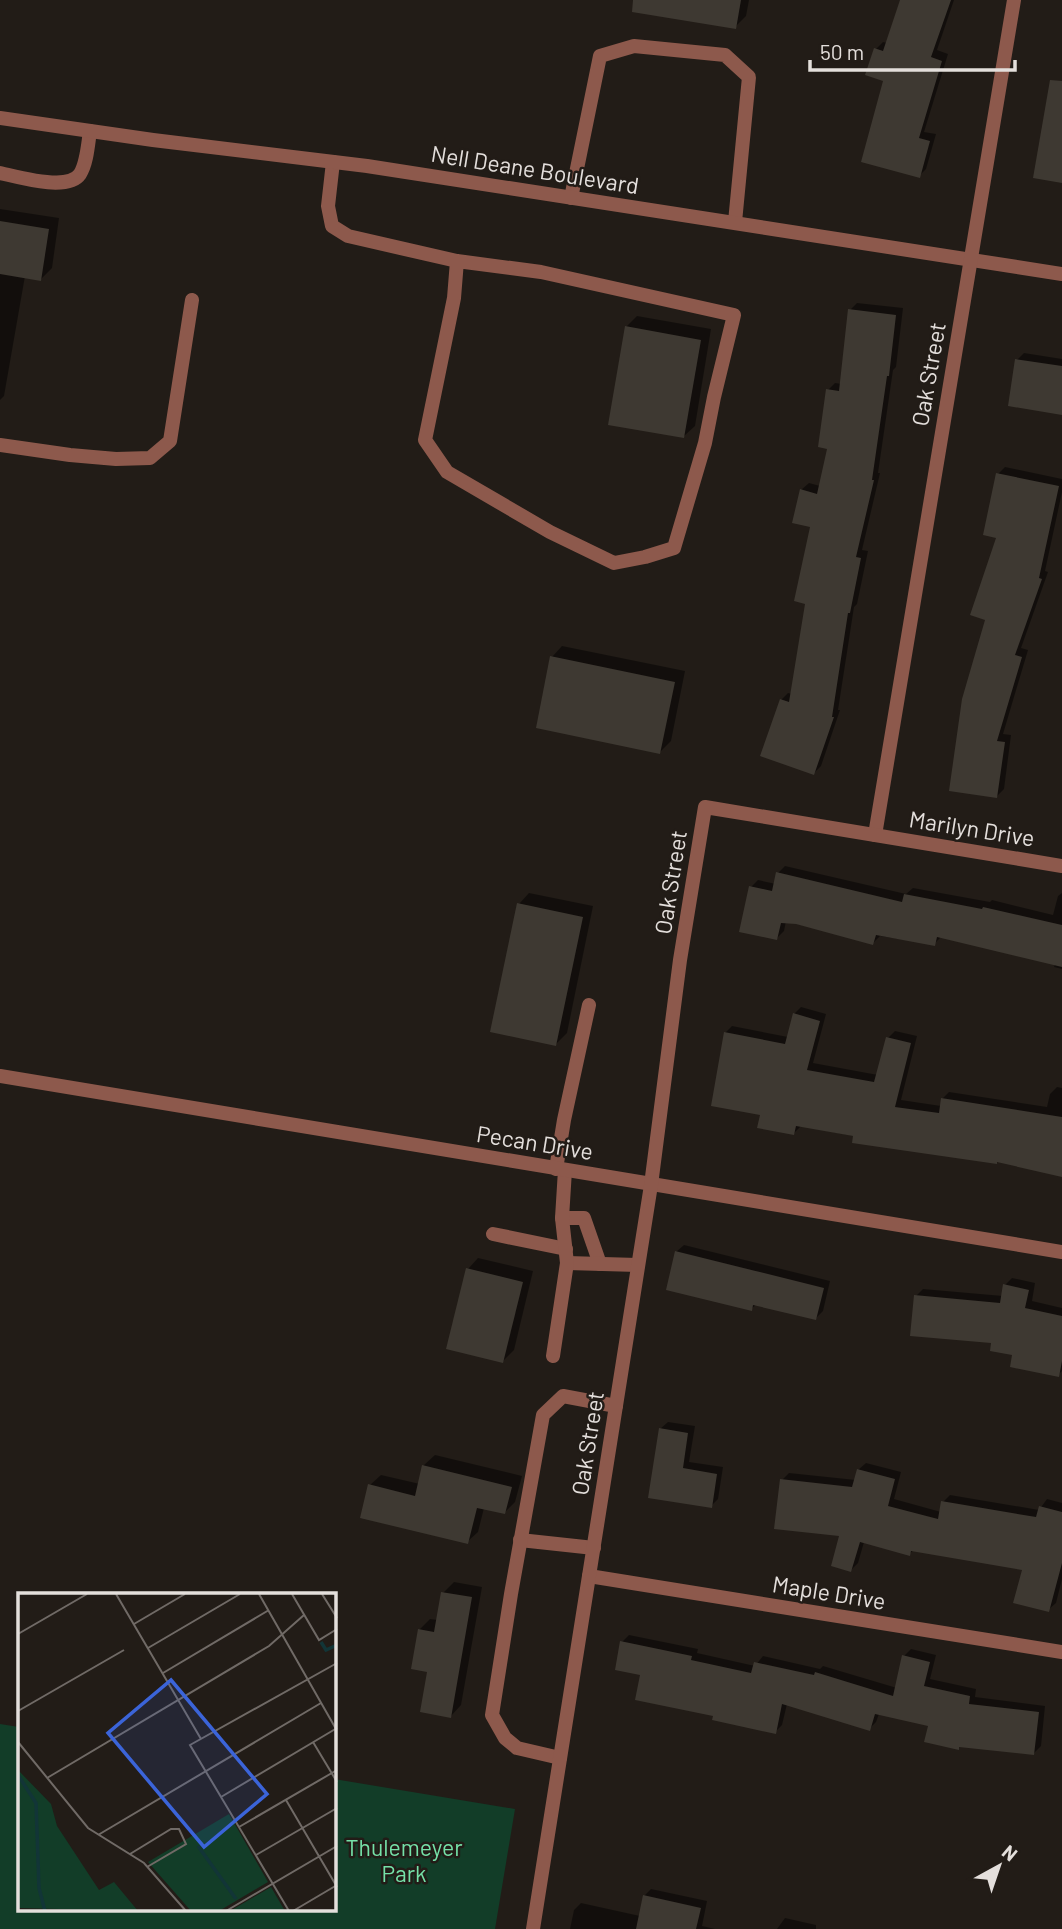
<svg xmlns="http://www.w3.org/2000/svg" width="1062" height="1929" font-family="Barlow,sans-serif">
	<rect width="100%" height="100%" fill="#221c17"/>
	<path fill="#123d28" d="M0,1724L19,1727V1910H334V1779L515,1809L495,1929H0Z"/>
	<g fill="#0007">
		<path d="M655,0H749L746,16L735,27Z"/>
		<path d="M902,0H954L937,50L948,54L924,132L936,134L926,169L919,176L876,49L883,42L887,43Z"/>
		<path d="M0,209L59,218L52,268L41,279L25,276L4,396L0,400Z"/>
		<path d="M857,303L903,308L896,367L893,370L878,473H880L862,550L868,551L857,604L854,607L838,710H840L821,766L814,773L781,700L788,693L792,694L807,602L812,526L801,490L809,483L820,486L829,447L828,390L835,383L842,384L850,310Z"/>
		<path d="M637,316L711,329L695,426L684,436L626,327Z"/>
		<path d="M1024,353L1062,359V413L1017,360Z"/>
		<path d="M1005,467L1062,479V492L1045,571L1048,572L1021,648L1028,650L1003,734L1011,735L1004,789L997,796L987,619L998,537V474Z"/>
		<path d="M562,646L685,671L671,741L660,752L552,657Z"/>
		<path d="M785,866L906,894L913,888L990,902L992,900L1053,915L1058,896L1062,893V969L1054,967L1055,964L942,936L934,944L880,936L873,943L786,921L784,931L776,939L751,887L758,880L776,884L778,873Z"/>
		<path d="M529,893L593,906L567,1033L556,1044L519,904Z"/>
		<path d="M801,1007L826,1014L813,1063L878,1075L888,1038L895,1031L917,1036L901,1100L941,1106L942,1099L949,1092L1047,1107L1050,1094L1057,1087L1062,1088V1175L998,1161L997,1163L801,1126L794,1133L762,1113L725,1033L732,1026L788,1037L794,1014Z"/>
		<path d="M684,1245L830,1281L823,1311L816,1318L757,1304L751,1309L676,1252Z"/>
		<path d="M478,1258L533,1271L514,1350L503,1361L468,1269Z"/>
		<path d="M1012,1278L1035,1283L1032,1301L1062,1308V1371L1058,1375L1014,1354L916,1296L923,1289L1003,1296L1005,1285Z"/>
		<path d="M668,1422L695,1426L689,1462L723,1467L718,1499L711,1506L650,1496L660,1429Z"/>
		<path d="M435,1455L522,1476L515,1502L505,1512L484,1508L478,1532L467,1542L370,1485L381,1475L420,1484L424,1465Z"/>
		<path d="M866,1463L901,1472L894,1499L941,1512L943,1502L950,1495L1039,1510L1047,1499L1062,1503V1579L1056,1603L1048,1610L1024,1568L914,1550L909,1554L864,1542L858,1563L851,1570L841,1535L782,1480L789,1473L856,1480L858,1470Z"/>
		<path d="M454,1582L482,1587L461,1705L451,1716L429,1671L419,1630L430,1619L438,1620L443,1593Z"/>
		<path d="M629,1635L698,1649L697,1653L755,1666L763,1656L820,1669L823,1666L897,1688L904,1656L911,1649L936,1655L930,1679L976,1689L975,1697L1045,1706L1041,1746L1034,1753L930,1725L879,1714L876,1722L869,1729L787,1704L782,1725L775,1732L715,1714L642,1673L622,1642Z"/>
		<path d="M651,1889L707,1901L702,1926L715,1929H570L574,1910L581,1903L640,1916L644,1896Z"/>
		<path d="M785,1918L816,1925V1929H777Z"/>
	</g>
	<g fill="#3e3932">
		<path d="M633,0H741L736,29L632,12Z"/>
		<path d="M900,0H951L931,57L942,61L919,138L930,141L920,178L861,162L883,81L865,75L874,48L883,51Z"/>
		<path d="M1050,80L1062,81V183L1033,178Z"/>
		<path d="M0,221L49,229L41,281L0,274Z"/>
		<path d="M848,309L896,315L889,376H887L872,480H874L856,557L861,558L850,613H848L832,717H834L814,775L760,756L780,699L789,702L805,604L794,601L810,527L792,523L800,489L817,494L827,449L818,447L826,389L839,391Z"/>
		<path d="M625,326L701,340L684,438L608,425Z"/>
		<path d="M1015,359L1062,366V415L1008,406Z"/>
		<path d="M996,473L1059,486L1039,578L1042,579L1015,655L1022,657L997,741L1005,742L997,798L949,791L962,699L985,620L970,615L996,538L983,535Z"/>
		<path d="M550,656L675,682L660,754L536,728Z"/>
		<path d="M776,872L902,902L904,894L982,909L983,907L1062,925V967L937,937L935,946L876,935L873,945L796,924L781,923L777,940L739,932L749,886L772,891Z"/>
		<path d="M517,903L583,917L556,1046L490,1032Z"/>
		<path d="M793,1013L820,1021L807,1070L874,1082L886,1037L911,1043L895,1107L939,1113L941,1098L1062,1117V1177L997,1162V1164L852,1143L853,1136L796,1126L794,1135L757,1128L760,1115L711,1106L724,1032L785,1044Z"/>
		<path d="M675,1251L824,1288L816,1320L753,1305L752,1311L666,1290Z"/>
		<path d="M466,1268L523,1282L503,1363L446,1349Z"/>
		<path d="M1003,1284L1029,1290L1025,1308L1062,1316V1361L1059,1377L1010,1367L1012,1355L990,1351L991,1343L910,1336L914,1295L1000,1303Z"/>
		<path d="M659,1428L688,1433L683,1468L717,1474L712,1508L648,1498Z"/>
		<path d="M422,1465L512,1487L505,1514L477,1508L468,1544L360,1518L368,1484L415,1496Z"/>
		<path d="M857,1469L895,1479L888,1506L938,1519L941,1501L1036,1517L1039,1506L1062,1512V1563L1049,1612L1013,1603L1022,1570L911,1551L910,1556L860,1542L851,1572L831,1566L839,1536L774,1529L780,1479L852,1487Z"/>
		<path d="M441,1592L472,1597L451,1718L420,1712L427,1672L411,1669L418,1629L434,1632Z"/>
		<path d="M620,1641L692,1656L691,1660L751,1673L754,1662L814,1675L815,1672L893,1696L902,1655L930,1662L924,1686L970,1696L969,1704L1039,1712L1034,1755L959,1747V1750L924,1742L928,1726L875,1714L870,1731L782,1704L776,1734L712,1720L713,1716L635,1700L640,1675L615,1670Z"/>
		<path d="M643,1895L701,1908L696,1929H636Z"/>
	</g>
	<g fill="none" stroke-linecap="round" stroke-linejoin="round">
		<g stroke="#8d594c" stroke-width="14">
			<path d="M333,162L328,206L332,226L348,236L457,261L541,272L734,315L714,397L705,443L674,548L645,557L614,563L550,532L447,472L425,440L454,298L457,261"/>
			<path d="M0,173C18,177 68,192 80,174C87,163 88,144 90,131"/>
			<path d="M571,198L600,56L634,46L725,55L749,77L735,222"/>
			<path d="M0,445L70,455L116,459L150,458L170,441L192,300"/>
			<path d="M556,1169L564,1120L589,1005"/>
			<path d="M562,1218H584L600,1264"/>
			<path d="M493,1234L566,1249"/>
			<path d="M567,1263L638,1265"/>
			<path d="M553,1356L567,1263L562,1218L565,1170"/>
			<path d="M520,1540L594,1548"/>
			<path d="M560,1758L517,1748L505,1738L492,1715L511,1594L543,1415L563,1396L616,1406"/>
		</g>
		<g stroke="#8d594c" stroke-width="14">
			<path d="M0,118L153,140L367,166L1062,274"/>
			<path d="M875,835L1014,0"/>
			<path d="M0,1076L1062,1252"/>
			<path d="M589,1576L1062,1652"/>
			<path d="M533,1929L651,1185L680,960L705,807L1062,866"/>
		</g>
	</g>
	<g text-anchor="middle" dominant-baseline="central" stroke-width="5" stroke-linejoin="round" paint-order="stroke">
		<g font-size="23" fill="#e4dfdc" stroke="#221c17">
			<text transform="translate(535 169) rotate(9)">Nell Deane Boulevard</text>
			<text transform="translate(928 374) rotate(-80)">Oak Street</text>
			<text transform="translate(972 828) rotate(9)">Marilyn Drive</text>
			<text transform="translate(670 882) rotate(-81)">Oak Street</text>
			<text transform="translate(535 1142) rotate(9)">Pecan Drive</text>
			<text transform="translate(587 1443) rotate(-81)">Oak Street</text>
			<text transform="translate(829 1592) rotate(9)">Maple Drive</text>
		</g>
		<g font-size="23" fill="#75e1a8" stroke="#221c17">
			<text x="404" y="1847">Thulemeyer<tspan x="404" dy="26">Park</tspan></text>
		</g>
	</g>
	<g transform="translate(18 1593)">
		<rect width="318" height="318" fill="#221c17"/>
		<path d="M0,177L33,211L39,233L81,297L96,289L120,318L0,315ZM211,221L250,289L201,318H173L130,269ZM253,294L267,318H212Z" fill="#123d28"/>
		<path fill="none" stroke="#123537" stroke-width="3.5" d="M303,49L308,57L319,52M0,182L18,210L21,295L27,318M180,253L218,306"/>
		<path fill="none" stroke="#706a66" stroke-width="2" d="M98,1L183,146M241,1L318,136M274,1L301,47L319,36M304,1L319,25M116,31L167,1M0,41L69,1M130,55L222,1M145,80L251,17M0,118L106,57M0,149L70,235L126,270L168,318M295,149L319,189M29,185L251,53L286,22M203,204L319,135M268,207L319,294M221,234L319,177M80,242L303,110M112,261L153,236H161L168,251L129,274M238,262L319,215M208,318L319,253M271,318L172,152L319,70M275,318L319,292"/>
		<path fill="#3b64d9" fill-opacity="0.15" stroke="#3b64d9" stroke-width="3.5" d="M153,87L249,201L186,254L90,140Z"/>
		<rect width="318" height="318" fill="none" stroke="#e4dfdc" stroke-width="3.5"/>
	</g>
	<g transform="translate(999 1866) rotate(40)" stroke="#221c17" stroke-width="5" paint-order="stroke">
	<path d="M0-5L12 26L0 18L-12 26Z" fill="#e4dfdc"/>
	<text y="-10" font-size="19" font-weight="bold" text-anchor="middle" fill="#e4dfdc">N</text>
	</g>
	<path d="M810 60v10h205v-10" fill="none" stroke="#e4dfdc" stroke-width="3.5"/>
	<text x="820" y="60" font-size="21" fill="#e4dfdc" stroke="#221c17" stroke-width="5" paint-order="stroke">50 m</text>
</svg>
